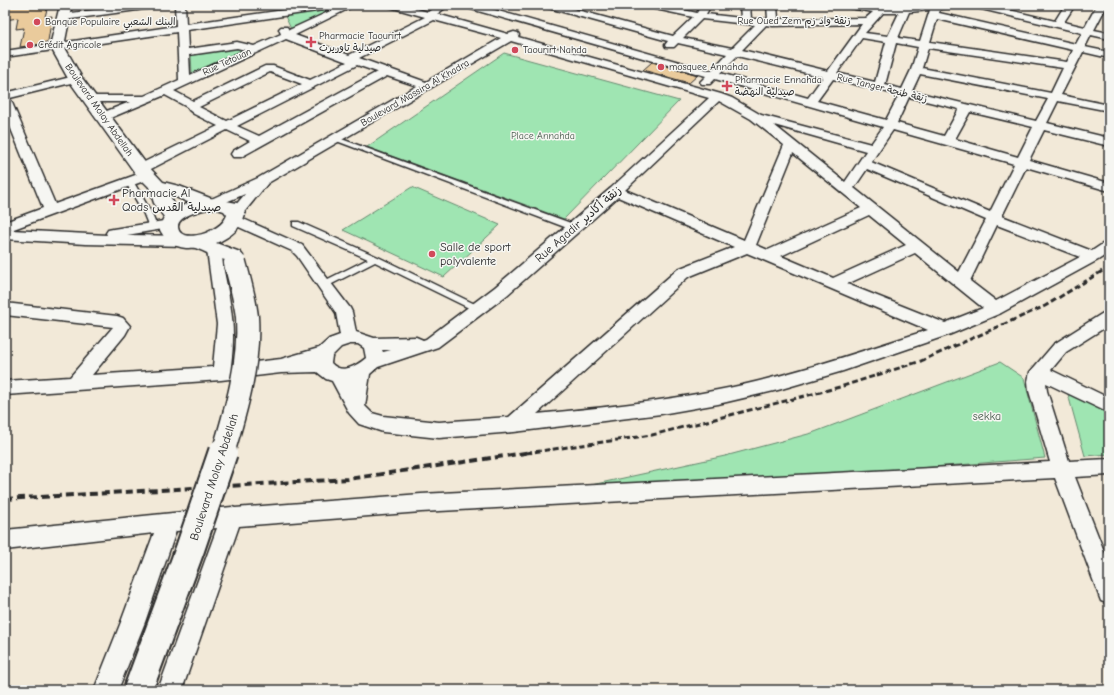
<svg xmlns="http://www.w3.org/2000/svg" width="1114" height="695" font-family="'Comic Neue','Playpen Sans Arabic',sans-serif">
	<rect width="100%" height="100%" fill="#f2e9d8"/>
	<filter id="ink" filterUnits="userSpaceOnUse"><feTurbulence type="fractalNoise" baseFrequency=".025" numOctaves="2"/><feDisplacementMap in="SourceGraphic" scale="8" xChannelSelector="R" yChannelSelector="G"/><feConvolveMatrix kernelMatrix="1 2 1 2 8 2 1 2 1" color-interpolation-filters="sRGB"/></filter>
	<g filter="url(#ink)">
		<g fill="#9fe5b2" stroke="#65886e">
			<path d="M338,8L291,29L284,14Z"/>
			<path d="M237,45L247,50L195,73H192L191,53Z"/>
			<path d="M504,53L679,101L564,219L367,147Z"/>
			<path d="M412,187L500,225L444,277L343,230Z"/>
			<path d="M1000,362L1024,378L1045,458L584,495L582,487L725,456L812,433Z"/>
			<path d="M1066,387L1109,409V454L1085,456Z"/>
		</g>
		<g fill="#eacb9c" stroke="#2b2b2b">
			<path d="M5,5H48L45,17L52,16L48,41L42,44L20,47L24,28L16,29L18,18L5,20Z"/>
			<path d="M652,62L698,75L689,83L643,70Z"/>
		</g>
		<g fill="none" stroke-linecap="round" stroke-linejoin="round">
			<defs>
				<g id="service">
					<path d="M336,137L576,225L577,227L576,229H570L334,140L333,139Z"/>
					<path d="M129,179L133,181L151,212L157,227L156,229H150L149,227L143,212L125,181Z"/>
					<path d="M293,222H299L378,257L481,307L482,309L481,311H475L375,262L328,286H322L321,284L322,282L368,259L293,226Z"/>
				</g>
				<g id="minor">
					<path d="M131,5H157L152,8L64,20L59,17L64,14Z"/>
					<path d="M175,5H185L186,24L319,5H356L295,35L349,55L425,17L390,7L388,5H403L428,12L438,5H449L437,14L508,34L514,32L518,33L519,35L518,37L721,94L732,98L761,115L871,144L883,127L715,79L710,84H702L700,82L706,76L464,7L462,5H477L711,71L727,54L678,43L674,47H666L665,45L668,41L545,7L543,5H559L673,36L693,17L646,7L644,5H662L697,13L701,5H711L706,14L741,18L740,5H750L751,19H768L767,5H777L778,19L866,18L873,12L850,8L845,5C864,5 883,7 901,7L902,5H912L911,6L956,5L954,7L940,9L939,13L1076,44L1082,33L973,7L971,5H988L1055,21L1065,5H1075L1064,22L1085,27L1097,5H1107L1094,30L1109,33V39L1091,35L1085,47L1109,52V58L1083,52L1061,95L1109,105V111L1058,101L1047,123L1109,138V146L1044,130L1029,160L1109,183V191L1026,167L1002,216L1092,251L1104,243L1109,241V253L1098,260L1001,313L951,334L843,371L778,390L718,404L661,414L514,432L439,438L383,432L359,424L349,413L332,381L326,379L317,372L281,373L221,380L5,395V381L70,377L113,327L5,315V303L117,316L123,318L130,326L125,335L92,375L213,367L217,324L207,250L209,247L214,245L219,247C223,253 222,263 224,271C231,307 236,327 231,365L281,359L319,348L329,339L340,335L336,313L297,256L292,251L230,223L228,220L232,216L229,213L245,194L214,207L209,206L207,203L209,200L258,178L417,86L387,76L241,157H233L231,154L233,151L250,141L227,130L147,171L152,172L154,175L152,178L11,230L107,235L106,233L108,230L113,229L170,220L175,221L177,224L175,227L127,235L188,236L193,238L195,241L193,244L188,246L85,244L5,239V222L43,208L5,114V93L75,76L81,79L79,81L10,98L55,204L141,173L136,172L134,169L136,166L218,126L194,114L189,110L187,107L165,95L103,121L99,120L97,117L99,114L130,102H89L85,101L83,99L85,97L89,96H144L179,80L177,32L5,57V51L176,26ZM337,8L289,30L287,27H281L279,29L281,34L254,46L237,42L188,49L187,30ZM930,10L920,41L898,38L909,12ZM883,13H899L888,36L865,33ZM702,19L755,25L732,48L683,38ZM937,19L1073,50L1067,62L930,42ZM434,20L501,38L426,82L359,58ZM862,24L828,71L742,50L766,25L773,26ZM862,38L886,42L875,82L837,73ZM286,39L347,62L310,80L273,66H265L193,101L174,91ZM511,41L709,98L611,188L495,287L426,339L423,340L416,337L374,338L356,332L352,312L350,308L302,245L239,217L241,216L268,183ZM896,43L918,47L911,70L902,89L885,85ZM237,48L245,50L190,75L189,55ZM928,48L1063,68L1051,93L922,68ZM737,56L823,77L808,98L720,73ZM357,65L377,72L259,136L237,126ZM270,72L302,84L227,121L199,107ZM920,74L1048,99L1036,121L912,91ZM833,79L899,95L886,120L817,101ZM909,97L959,109L944,136L897,123ZM719,101L751,119L784,145L744,240L625,190ZM970,112L1033,127L1018,157L955,139ZM774,125L866,151L845,182ZM893,130L1014,164L990,212L871,162ZM793,153L861,208L768,250L756,245ZM867,169L986,220L959,272L854,188ZM618,197L734,247L678,269L509,417L439,422L383,416L372,413L365,406L370,374L378,367L438,347L507,295ZM869,215L906,245L833,278L781,256ZM997,225L1080,257L996,301L970,281ZM747,253L928,330C859,352 790,376 718,390C658,402 598,408 537,414L688,277ZM915,253L983,308L945,323L847,284ZM350,344H358L364,348L366,358C356,366 342,375 331,363L332,356L341,347ZM382,350H391L383,352Z"/>
					<path d="M1109,311V325L1066,352L1051,370L1109,398V413L1046,383L1047,391L1069,461L1109,459V475L1075,477L1109,564V604L1101,601L1055,478L421,512L239,526L182,690H158L217,528L176,531L145,622L118,690H94L121,622L154,533L5,550V530L232,507L235,508L421,494L1050,462L1029,391L1028,381L1030,372L1054,344L1103,313Z"/>
				</g>
				<path id="primary" d="M60,5H72L64,46L82,78L147,165L163,182L179,186L210,198L237,203L245,214C241,229 230,237 216,243L240,252L243,256L240,260C225,264 212,254 198,249C195,247 189,248 186,248C173,247 164,239 159,228L164,217L154,203L149,187L135,173L70,82L50,46ZM169,194L190,203L176,208ZM214,208L224,211L227,215C224,223 218,227 210,231C203,235 179,241 178,227C177,215 205,209 214,208Z"/>
			</defs>
			<use href="#service" stroke="#2b2b2b" stroke-width="3"/>
			<use href="#minor" stroke="#2b2b2b" stroke-width="3"/>
			<use href="#primary" stroke="#2b2b2b" stroke-width="3"/>
			<use href="#service" fill="#f6f6f2" fill-rule="evenodd"/>
			<use href="#minor" fill="#f6f6f2" fill-rule="evenodd"/>
			<use href="#primary" fill="#f6f6f2" fill-rule="evenodd"/>
			<path stroke="#2b2b2b" stroke-width="3" stroke-dasharray="6 3" stroke-linecap="butt" d="M526,453L652,435L840,387L921,361L1045,306L1109,267"/>
			<path stroke="#2b2b2b" stroke-width="4" stroke-dasharray="8 4" stroke-linecap="butt" d="M5,499L348,479L532,452"/>
			<defs>
				<path id="primary-bridge-far2" d="M235,262L236,264"/>
				<path id="primary-bridge-far1" d="M223,453C236,410 250,363 247,317C245,299 240,281 235,263"/>
				<path id="primary-bridge" d="M138,690L190,549L223,452"/>
			</defs>
			<use href="#primary-bridge-far2" stroke="#2b2b2b" stroke-width="20" stroke-linecap="butt"/>
			<use href="#primary-bridge-far1" stroke="#2b2b2b" stroke-width="25" stroke-linecap="butt"/>
			<use href="#primary-bridge" stroke="#2b2b2b" stroke-width="32" stroke-linecap="butt"/>
			<use href="#primary-bridge-far2" stroke="#f6f6f2" stroke-width="18"/>
			<use href="#primary-bridge-far1" stroke="#f6f6f2" stroke-width="22"/>
			<use href="#primary-bridge" stroke="#f6f6f2" stroke-width="28"/>
		</g>
	</g>
	<g fill="#d1495b" stroke="#f6f6f2" stroke-width="1.5">
		<circle cx="37" cy="22" r="4"/>
		<path d="M309 36h4v4h4v4h-4v4h-4v-4h-4v-4h4z"/>
		<circle cx="30" cy="45" r="4"/>
		<circle cx="515" cy="50" r="4"/>
		<circle cx="661" cy="67" r="4"/>
		<path d="M725 80h4v4h4v4h-4v4h-4v-4h-4v-4h4z"/>
		<path d="M112 194h4v4h4v4h-4v4h-4v-4h-4v-4h4z"/>
		<circle cx="432" cy="254" r="4"/>
	</g>
	<g text-anchor="middle" dominant-baseline="central" stroke-width="3" stroke-linejoin="round" paint-order="stroke">
		<g font-size="10" fill="#2b2b2b" stroke="#f6f6f2">
			<text x="794" y="21">Rue Oued Zem زنقة واد زم</text>
			<text transform="translate(227 62) rotate(-25)">Rue Tetouan</text>
			<text transform="translate(882 88) rotate(14)">Rue Tanger زنقة طنجة</text>
			<text transform="translate(415 93) rotate(-30)">Boulevard Massira Al Khadra</text>
			<text transform="translate(99 110) rotate(55)">Boulevard Molay Abdellah</text>
		</g>
		<g font-size="10" fill="#2b2b2b" stroke="#f6f6f2" text-anchor="start">
			<text x="45" y="22">Banque Populaire البنك الشعبي</text>
			<text x="319" y="36">Pharmacie Taourirt<tspan x="319" dy="12">صيدلية تاوريرت</tspan></text>
			<text x="38" y="45">Crédit Agricole</text>
			<text x="523" y="50">Taourirt Nahda</text>
			<text x="669" y="67">mosquee Annahda</text>
			<text x="735" y="80">Pharmacie Ennahda<tspan x="735" dy="12">صيدلية النهضة</tspan></text>
		</g>
		<g font-size="10" fill="#485a4d" stroke="#f6f6f2">
			<text x="543" y="136">Place Annahda</text>
		</g>
		<g font-size="12" fill="#2b2b2b" stroke="#f6f6f2" text-anchor="start">
			<text x="122" y="193">Pharmacie Al<tspan x="122" dy="14">Qods صيدلية القدس</tspan></text>
			<text x="440" y="247">Salle de sport<tspan x="440" dy="14">polyvalente</tspan></text>
		</g>
		<g font-size="12" fill="#2b2b2b" stroke="#f6f6f2">
			<text transform="translate(578 224) rotate(-41)">Rue Agadir زنقة أكادير</text>
			<text transform="translate(214 477) rotate(-72)">Boulevard Molay Abdellah</text>
		</g>
		<g font-size="12" fill="#485a4d" stroke="#f6f6f2">
			<text x="987" y="416">sekka</text>
		</g>
	</g>
	<rect width="1114" height="695" fill="none" stroke="#f6f6f2" stroke-width="20"/>
	<rect x="10" y="10" width="1094" height="675" fill="none" stroke="#2b2b2b" stroke-width="1.5" filter="url(#ink)"/>
</svg>
